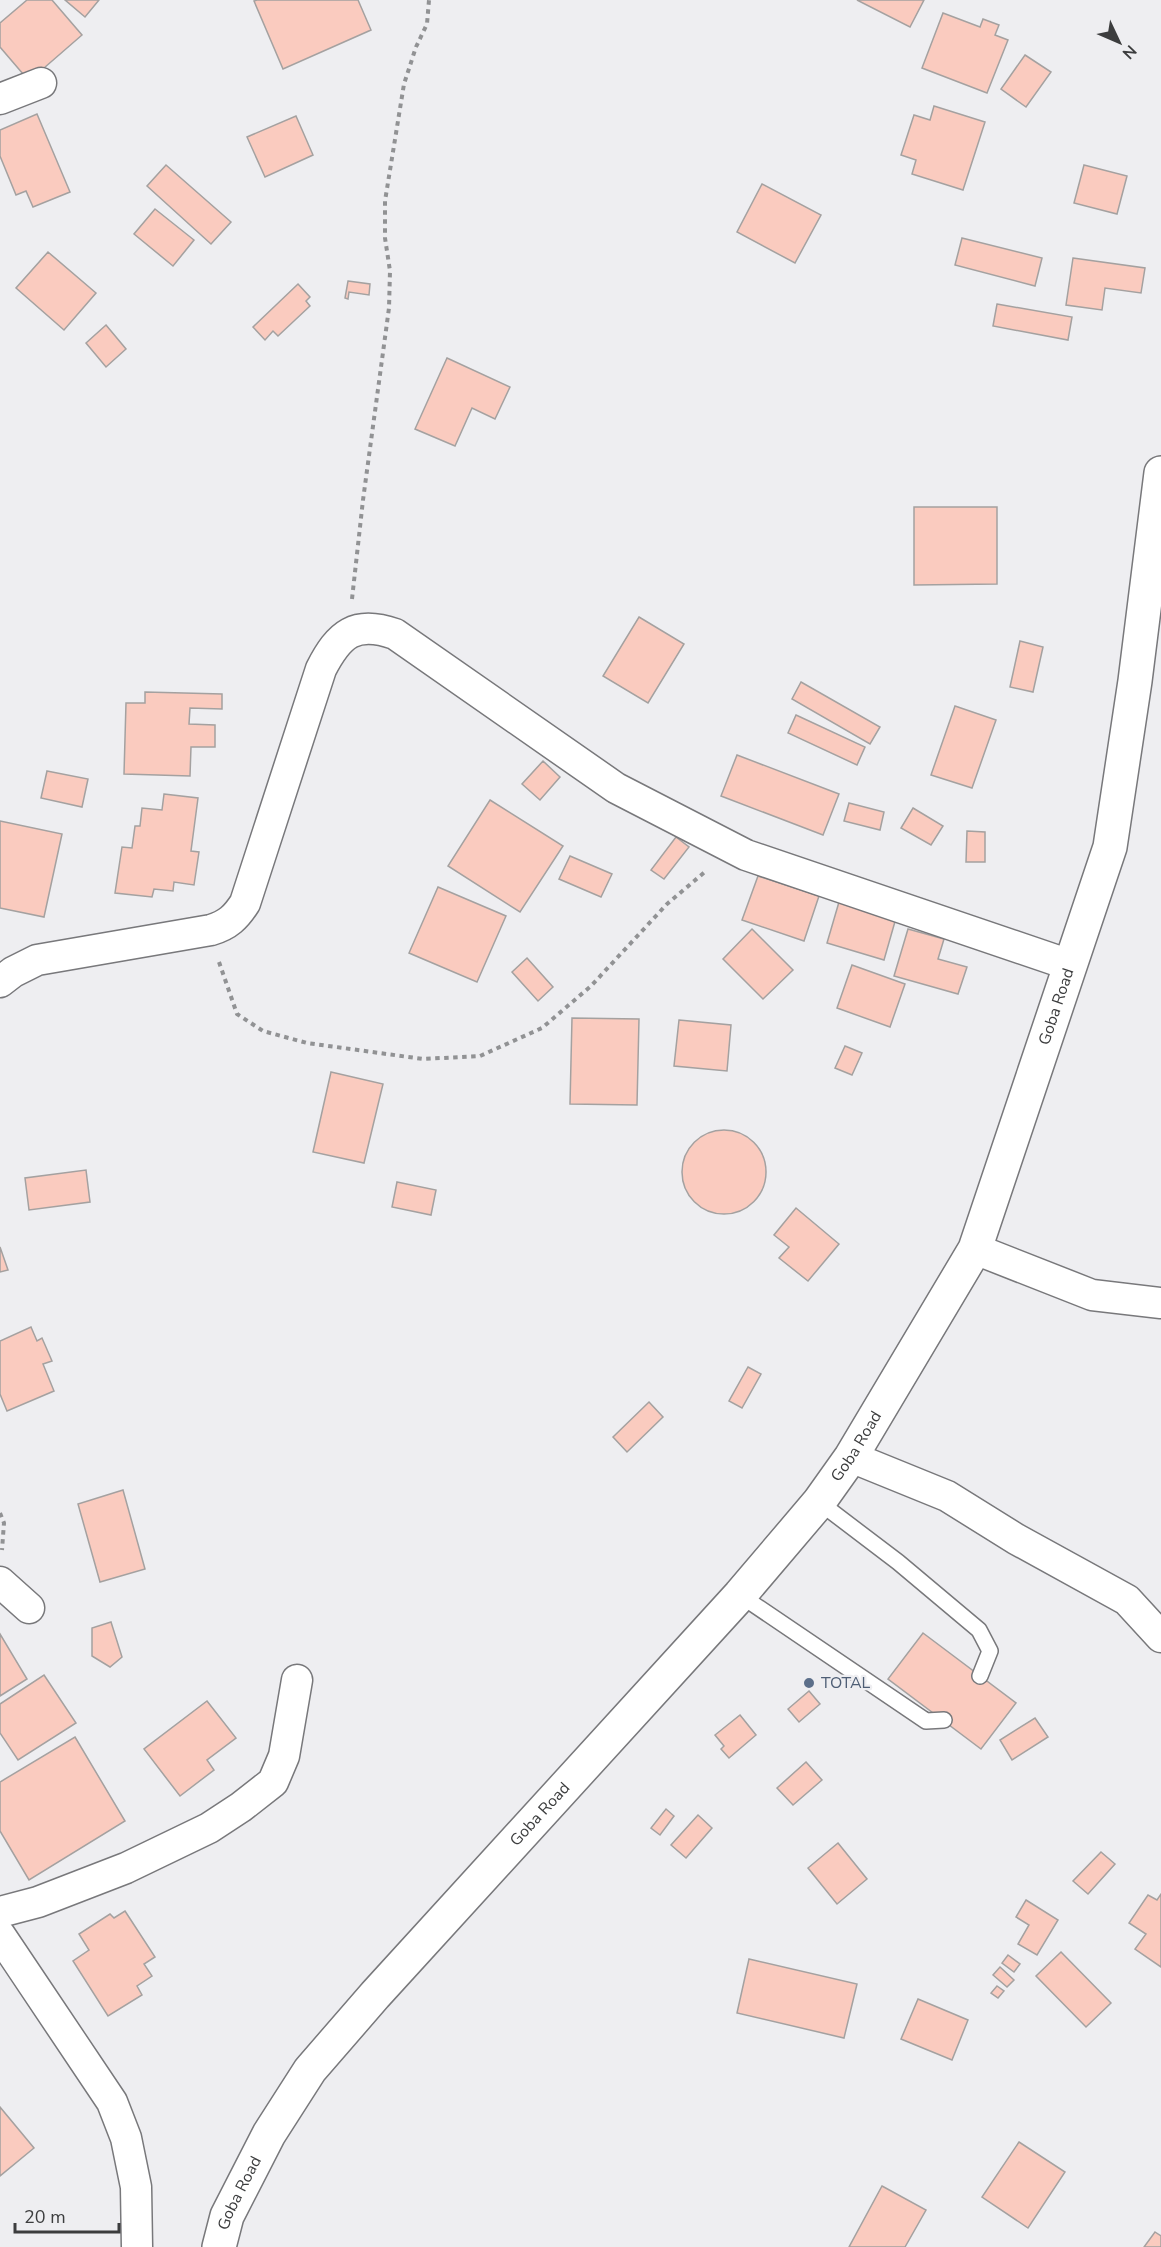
<svg xmlns="http://www.w3.org/2000/svg" width="1161" height="2247" font-family="'Nunito Sans',sans-serif">
	<rect width="100%" height="100%" fill="#eeeef1"/>
	<g fill="#facbbf" stroke="#a4a1a0" stroke-width="1.5">
		<path d="M27,0H52L82,35L29,81L0,47V23Z"/>
		<path d="M65,0H99L85,17Z"/>
		<path d="M257,0H358L371,30L283,69L254,1Z"/>
		<path d="M857,0H924L910,27Z"/>
		<path d="M943,13L980,27L983,19L999,25L995,35L1008,40L987,93L922,68Z"/>
		<path d="M1025,55L1051,72L1026,107L1001,89Z"/>
		<path d="M934,106L985,122L963,190L912,174L916,160L901,155L914,115L930,120Z"/>
		<path d="M37,114L70,192L33,207L26,191L16,195L0,156V130Z"/>
		<path d="M296,116L313,155L265,177L247,137Z"/>
		<path d="M166,165L231,222L211,244L147,186Z"/>
		<path d="M1084,165L1127,176L1117,214L1074,203Z"/>
		<path d="M762,184L821,215L795,263L737,232Z"/>
		<path d="M155,209L194,240L173,266L134,234Z"/>
		<path d="M962,238L1042,258L1035,286L955,265Z"/>
		<path d="M48,252L96,293L64,330L16,288Z"/>
		<path d="M1073,258L1145,268L1141,293L1105,288L1102,310L1066,305Z"/>
		<path d="M348,281L370,284L369,295L349,292L348,299L345,298Z"/>
		<path d="M298,284L310,297L306,301L310,306L278,336L273,331L265,340L253,327Z"/>
		<path d="M997,304L1072,317L1068,340L993,326Z"/>
		<path d="M106,325L126,349L106,367L86,343Z"/>
		<path d="M447,358L510,387L495,419L472,408L455,446L415,429Z"/>
		<path d="M914,507H997V584L914,585Z"/>
		<path d="M639,617L684,644L648,703L603,676Z"/>
		<path d="M1020,641L1043,647L1033,692L1010,687Z"/>
		<path d="M801,682L880,727L870,744L792,699Z"/>
		<path d="M145,692L222,694V709L190,708L189,724L215,725V747H191L190,776L124,774L126,703H145Z"/>
		<path d="M955,706L996,720L972,788L931,775Z"/>
		<path d="M796,715L865,747L857,765L788,733Z"/>
		<path d="M737,755L839,794L823,835L721,796Z"/>
		<path d="M543,761L560,777L540,800L522,784Z"/>
		<path d="M47,771L88,779L82,807L41,798Z"/>
		<path d="M164,794L198,798L191,851L199,852L194,885L174,882L173,891L154,889L152,897L115,893L122,847L132,848L135,826H140L142,808L162,810Z"/>
		<path d="M490,800L563,846L520,912L448,866Z"/>
		<path d="M849,803L884,812L880,830L844,821Z"/>
		<path d="M913,808L943,826L931,845L901,828Z"/>
		<path d="M0,821L62,834L44,917L0,908Z"/>
		<path d="M967,831L985,832V862H966Z"/>
		<path d="M676,837L689,847L664,879L651,870Z"/>
		<path d="M570,856L612,874L601,897L559,879Z"/>
		<path d="M758,876L819,896L804,941L742,920Z"/>
		<path d="M438,887L506,916L477,982L409,953Z"/>
		<path d="M839,902L896,918L884,960L827,943Z"/>
		<path d="M752,929L793,970L763,999L723,959Z"/>
		<path d="M908,929L944,939L938,959L967,967L958,994L894,976Z"/>
		<path d="M527,958L553,987L538,1001L512,972Z"/>
		<path d="M852,965L905,984L890,1027L837,1008Z"/>
		<path d="M572,1018L639,1019L637,1105L570,1104Z"/>
		<path d="M679,1020L731,1025L727,1071L674,1066Z"/>
		<path d="M845,1046L862,1053L852,1075L835,1068Z"/>
		<path d="M331,1072L383,1084L364,1163L313,1152Z"/>
		<circle cx="724" cy="1172" r="42"/>
		<path d="M86,1170L90,1202L29,1210L25,1178Z"/>
		<path d="M397,1182L436,1190L431,1215L392,1207Z"/>
		<path d="M796,1208L839,1244L808,1281L779,1258L789,1247L774,1235Z"/>
		<path d="M0,1247L8,1270L0,1272Z"/>
		<path d="M31,1327L37,1341L42,1338L52,1361L43,1364L54,1391L7,1411L0,1394V1341Z"/>
		<path d="M748,1367L761,1374L742,1408L729,1401Z"/>
		<path d="M649,1402L663,1417L627,1452L613,1437Z"/>
		<path d="M123,1490L145,1569L100,1582L78,1504Z"/>
		<path d="M111,1622L122,1657L110,1667L92,1656V1628Z"/>
		<path d="M923,1633L1016,1703L981,1749L888,1679Z"/>
		<path d="M0,1634L27,1679L0,1696Z"/>
		<path d="M44,1675L76,1723L18,1760L0,1733V1704Z"/>
		<path d="M809,1691L820,1704L799,1722L788,1709Z"/>
		<path d="M207,1701L236,1738L207,1760L214,1770L180,1796L144,1749Z"/>
		<path d="M740,1715L756,1735L729,1758L721,1749L724,1746L715,1735Z"/>
		<path d="M1035,1718L1048,1737L1012,1760L1000,1740Z"/>
		<path d="M75,1737L125,1821L29,1880L0,1831V1782Z"/>
		<path d="M806,1762L822,1780L793,1805L777,1788Z"/>
		<path d="M666,1809L674,1816L660,1835L651,1828Z"/>
		<path d="M698,1815L712,1828L686,1858L671,1845Z"/>
		<path d="M838,1843L867,1879L837,1904L808,1868Z"/>
		<path d="M1101,1852L1115,1864L1088,1894L1073,1881Z"/>
		<path d="M1161,1894V1967L1135,1949L1146,1934L1129,1923L1148,1895L1157,1900Z"/>
		<path d="M1026,1900L1058,1920L1037,1955L1018,1944L1029,1925L1016,1917Z"/>
		<path d="M125,1911L155,1957L144,1964L152,1976L137,1986L142,1995L108,2016L73,1961L89,1950L79,1934L110,1914L114,1918Z"/>
		<path d="M1061,1952L1111,2003L1086,2027L1036,1976Z"/>
		<path d="M1008,1955L1020,1964L1014,1972L1002,1963Z"/>
		<path d="M749,1959L857,1984L844,2038L737,2013Z"/>
		<path d="M1000,1967L1014,1980L1007,1987L993,1975Z"/>
		<path d="M997,1986L1004,1991L998,1998L991,1993Z"/>
		<path d="M918,1999L968,2020L952,2060L901,2039Z"/>
		<path d="M0,2107L34,2148L0,2176Z"/>
		<path d="M1019,2142L1065,2172L1028,2228L982,2197Z"/>
		<path d="M882,2186L926,2210L905,2247H849Z"/>
		<path d="M1155,2232L1161,2236V2247H1144Z"/>
	</g>
	<g fill="none" stroke-linecap="round" stroke-linejoin="round">
		<defs>
			<g id="lane">
				<path d="M819,1502L898,1562L979,1630L990,1651L980,1676"/>
				<path d="M740,1595L926,1721L944,1720"/>
			</g>
			<g id="street">
				<path d="M0,99L41,83"/>
				<path d="M0,982L13,972L37,960L211,930C228,925 236,917 245,903L321,669C339,634 355,620 395,634L616,788L746,855L1070,965"/>
				<path d="M975,1249L1092,1295L1161,1303"/>
				<path d="M851,1457L947,1496L1016,1539L1127,1600L1161,1637"/>
				<path d="M0,1582L29,1608"/>
				<path d="M0,1912L38,1902L126,1868L209,1828L241,1807L273,1782L284,1756L297,1680"/>
				<path d="M0,1935L112,2102L126,2138L136,2187L137,2247"/>
			</g>
			<g id="secondary">
				<path id="s1" d="M219,2247L227,2216L269,2134L310,2070L375,1995L740,1595L819,1502L851,1457L975,1249L1110,847L1135,681L1161,473"/>
			</g>
		</defs>
		<use href="#lane" stroke="#78787b" stroke-width="18"/>
		<use href="#street" stroke="#78787b" stroke-width="33"/>
		<use href="#secondary" stroke="#78787b" stroke-width="36"/>
		<g stroke="#919294" stroke-width="4" stroke-dasharray="4.5 4.5" stroke-linecap="butt">
			<path d="M352,599L363,500L389,308L390,271L385,238V201L404,84L416,47L427,24L429,0"/>
			<path d="M219,962L237,1014L263,1031L307,1043L423,1059L480,1056L542,1028L591,986L667,904L706,871"/>
			<path d="M0,1513L4,1523L2,1550"/>
		</g>
		<use href="#lane" stroke="#fff" stroke-width="15"/>
		<use href="#street" stroke="#fff" stroke-width="30"/>
		<use href="#secondary" stroke="#fff" stroke-width="33"/>
	</g>
	<circle fill="#5c6f8a" stroke="#eeeef1" stroke-width="2" cx="809" cy="1683" r="6"/>
	<g text-anchor="middle" dominant-baseline="central" stroke-width="4.5" stroke-linejoin="round" paint-order="stroke">
		<g font-size="16" fill="#3c3d3e" stroke="#eeeef1">
			<text stroke="none"><textPath href="#s1" startOffset="1516">Goba Road</textPath></text>
			<text stroke="none"><textPath href="#s1" startOffset="1030">Goba Road</textPath></text>
			<text stroke="none"><textPath href="#s1" startOffset="544">Goba Road</textPath></text>
			<text stroke="none"><textPath href="#s1" startOffset="58">Goba Road</textPath></text>
		</g>
		<g font-size="16" fill="#4e5e75" stroke="#eeeef1" text-anchor="start">
			<text x="821" y="1683">TOTAL</text>
		</g>
	</g>
	<g transform="translate(1119 42) rotate(134)" stroke="#eeeef1" stroke-width="4.5" paint-order="stroke">
	<path d="M0-4.5L10 22L0 15L-10 22Z" fill="#3c3d3e"/>
	<text y="-9" font-size="16" font-weight="bold" text-anchor="middle" fill="#3c3d3e">N</text>
	</g>
	<path d="M15 2223v9h104v-9" fill="none" stroke="#3c3d3e" stroke-width="3"/>
	<text x="24" y="2223" font-size="18" fill="#3c3d3e" stroke="#eeeef1" stroke-width="4.5" paint-order="stroke">20 m</text>
</svg>
